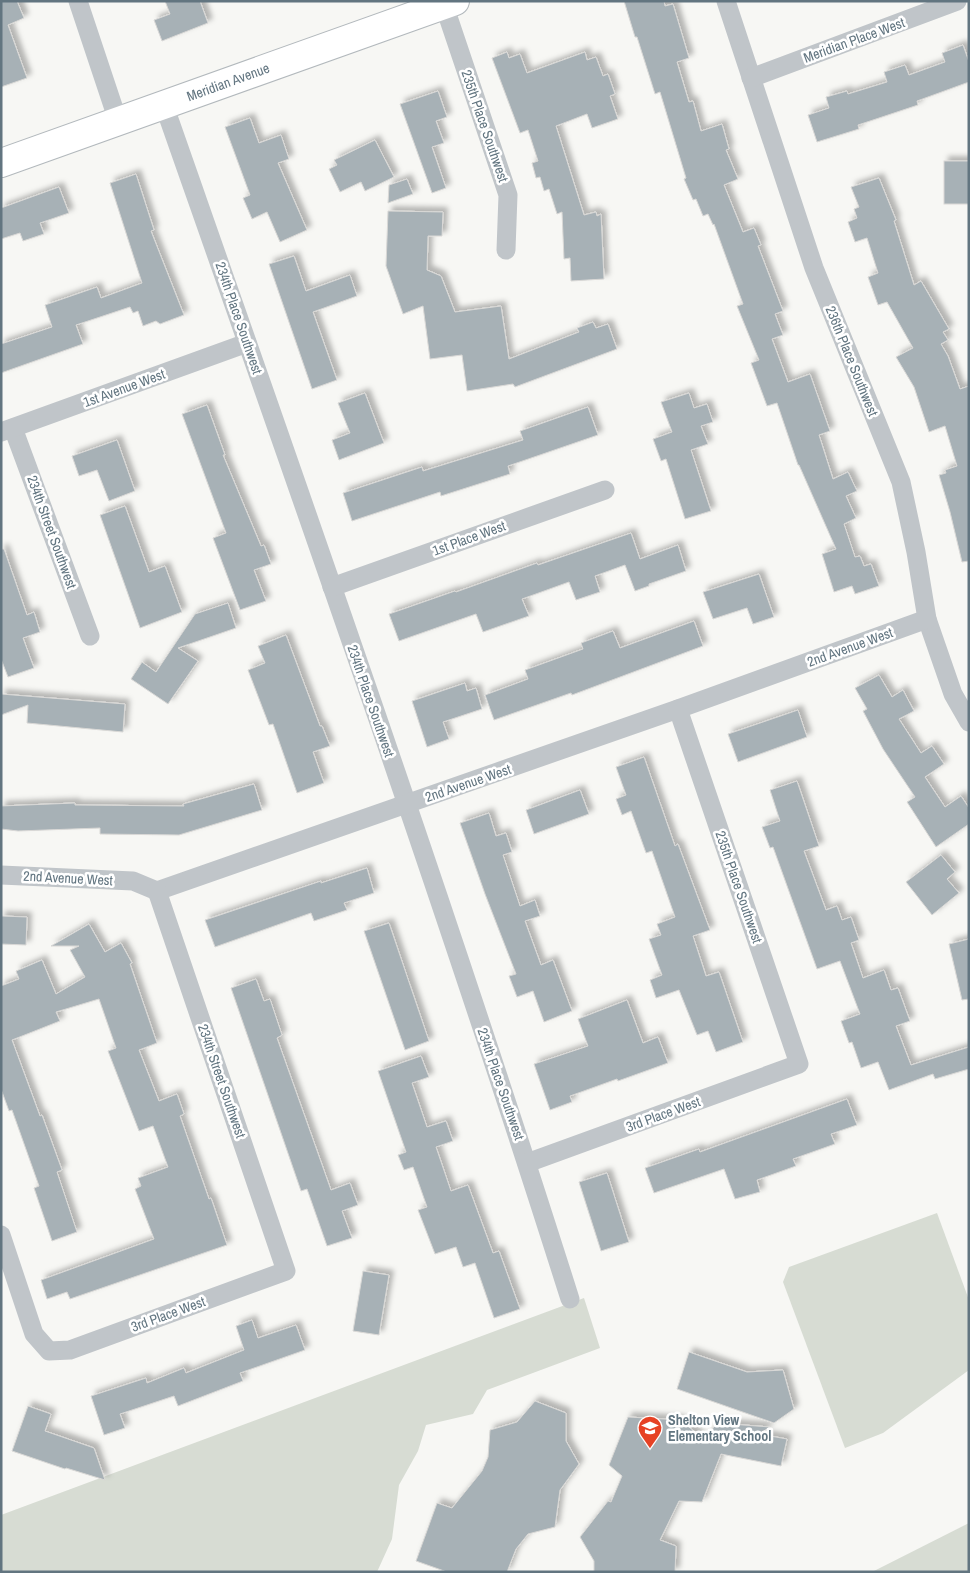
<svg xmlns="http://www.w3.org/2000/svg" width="970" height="1573" font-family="'Archivo Narrow',sans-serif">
	<defs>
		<filter id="shadow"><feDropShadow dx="4.5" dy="-4.5" stdDeviation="2.5" flood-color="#0004"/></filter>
	</defs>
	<rect width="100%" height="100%" fill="#f7f7f4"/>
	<g fill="#d7dcd3">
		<path d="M937,1213L969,1300V1370L883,1433L845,1448L783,1282L789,1267Z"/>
		<path d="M584,1298L600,1348L487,1390L473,1414L426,1425L418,1451L399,1485L392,1539L377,1572H1V1515Z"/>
		<path d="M969,1523V1572H872Z"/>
	</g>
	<g fill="#a7b1b6" stroke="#d9d8d6" filter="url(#shadow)">
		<path d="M1,1H17L24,18L8,25L27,78L1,87Z"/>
		<path d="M165,1H200L208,23L162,41L154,20L170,14Z"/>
		<path d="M624,1H664L665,6L673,4L689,58L677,62L689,102L693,101L701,131L722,124L729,149L726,150L738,179L724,185L743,232L754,228L761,245L758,246L783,311L775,314L783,335L772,339L788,382L810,374L830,431L819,435L833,479L848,472L857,491L846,496L856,518L844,524L855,557L860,556L864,566L871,564L879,586L855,594L852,586L834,592L822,554L836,549L799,465H798L777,403L767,406L751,363L759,360L737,306L743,304L714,224L713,225L708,214L703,216L696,199L693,200L684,179L686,178L660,92L655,94L637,37H635Z"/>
		<path d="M963,45L969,62V82L917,101L918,105L858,125L859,129L817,142L808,115L829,108L826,97L847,91L848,94L887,82L884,72L905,65L909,75L945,62L942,53Z"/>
		<path d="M507,52L509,58L520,54L527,73L585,52L587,60L596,57L603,76L608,74L615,94L610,96L618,119L592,128L587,114L556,126L584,215L596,212L597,216L601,214L604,279L571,281L570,258L564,259L562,212L557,214L549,189L544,191L540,177L536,178L532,163L538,161L528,130L520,133L492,58Z"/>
		<path d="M438,91L447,117L436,121L444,143L432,147L446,188L432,193L400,104Z"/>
		<path d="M250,118L259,143L281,135L289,159L278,163L307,230L280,242L267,212L252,219L243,198L250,195L225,127Z"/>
		<path d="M375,140L394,177L365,191L361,182L340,192L329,169L337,165L334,160Z"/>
		<rect x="944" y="161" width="25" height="43"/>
		<path d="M136,174L154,230L151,231L184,315L160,324L156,321L143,326L138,311L133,313L130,307L76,325L83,344L1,373V344L52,327L45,305L97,287L101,298L142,283L110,183Z"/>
		<path d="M879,178L896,220L894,221L914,285L921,281L949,329L943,332L948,340L941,344L948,356L960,389L969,386V561L962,562L950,512L939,475L946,473L945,470L957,466L945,426L929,432L914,387L896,357L913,348L887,302L878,305L868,277L878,273L867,238L855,242L848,222L857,218L854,209L859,207L851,187Z"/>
		<path d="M407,179L413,194L388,203L389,185Z"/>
		<path d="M59,187L69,213L40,223L44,234L23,241L20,233L1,239V208Z"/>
		<path d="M388,211L443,212L442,236H428L427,270L441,276L455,312L501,306L509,359L579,332L577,328L593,322L596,328L608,324L617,349L515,387L513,384L467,391L462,355L430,359L423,306L403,314L386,266Z"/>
		<path d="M294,256L306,291L350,275L357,296L313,312L337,380L312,389L269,264Z"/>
		<path d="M365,393L384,443L339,460L332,440L350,433L338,403Z"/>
		<path d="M689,393L694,408L707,404L713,422L701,426L708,444L691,450L711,511L685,519L666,459L661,461L653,439L672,432L661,402Z"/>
		<path d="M207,405L225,455H223L261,546L264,545L271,564L254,570L266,601L240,610L213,538L226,533L182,414Z"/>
		<path d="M588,407L598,435L508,466L510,474L441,496L440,492L352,521L343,493L422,467L423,471L523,440L520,431Z"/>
		<path d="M117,440L135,491L109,501L97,470L79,476L72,456Z"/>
		<path d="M125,506L149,572L165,566L182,612L140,628L100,515Z"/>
		<path d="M631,533L640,559L678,545L686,571L649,584V586L635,591L625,565L595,576L600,592L576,600L569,582L522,599L529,616L483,632L476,614L399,641L389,614L455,591L456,592L537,563L538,565Z"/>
		<path d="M1,549H4L27,615L34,612L40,632L23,638L34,668L8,677L1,659Z"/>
		<path d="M759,574L774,617L753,624L747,608L713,619L703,592Z"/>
		<path d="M228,603L236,628L178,648L198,661L168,704L131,679L142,662L156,672L195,614Z"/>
		<path d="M694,621L703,646L572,695L571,693L494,720L485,695L528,679L525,670L583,649L581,643L613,631L620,648Z"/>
		<path d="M286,635L320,726H322L330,746L313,752L324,783L297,793L273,724L269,725L248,670L265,663L258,646Z"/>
		<path d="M879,675L892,697L903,690L914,711L899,719L921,753L932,746L944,764L925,777L945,807L961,796L969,808V824L936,847L907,802L915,797L883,749L863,711L867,709L855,688Z"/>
		<path d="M465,683L467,691L476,688L482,709L443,722L449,739L427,747L412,701Z"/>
		<path d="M1,694L125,704L123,732L27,723L28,705L1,715Z"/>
		<path d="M798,710L807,737L738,762L728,734Z"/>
		<path d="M644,757L675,846L678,844L710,930L693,936L706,976L719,972L743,1042L716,1052L708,1031L697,1035L679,990L656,998L650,980L662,975L649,939L661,935L657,924L675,917L652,851L646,853L631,811L622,815L616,799L626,795L616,767Z"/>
		<path d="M797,781L819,846L804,851L826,910L837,906L842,920L851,917L859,940L851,943L863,978L884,970L891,990L898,988L910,1021L896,1026L911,1065L969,1047V1069L935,1079L933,1074L889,1090L878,1062L861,1068L852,1042L849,1043L841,1021L860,1014L840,961L817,969L773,847L770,848L762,827L780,821L770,790Z"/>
		<path d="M254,784L262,810L179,835L100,834V828L18,831L1,829V806L75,803V805L184,806L183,804Z"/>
		<path d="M580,790L589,814L534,834L526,810Z"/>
		<path d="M489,813L496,836L506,833L512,852L503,855L520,906L535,900L540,916L525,921L541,965L553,960L572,1011L544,1022L533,991L517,997L509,976L516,974L485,894L460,823Z"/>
		<path d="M941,855L955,872L947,879L959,893L932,915L906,882Z"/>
		<path d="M367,868L374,893L344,903L347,910L314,921L311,913L215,947L205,920L321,881V883Z"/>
		<path d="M1,916L27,917L26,945L1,944Z"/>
		<path d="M389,923L429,1041L405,1050L364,931Z"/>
		<path d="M89,924L105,952L121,943L132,963L130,964L157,1043L139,1050L159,1101L177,1094L184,1114L180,1116L209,1199L211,1198L227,1245L70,1299L67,1292L47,1299L41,1280L154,1239L135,1189L141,1186L138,1178L168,1167L153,1126L139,1131L108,1051L116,1048L99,999L56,1012L60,1021L12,1040L40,1116L42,1115L62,1170L57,1172L77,1232L52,1241L34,1188L39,1186L12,1110L9,1111L1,1089V986L19,979L16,971L42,960L56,994L85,977L70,950L79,946H51Z"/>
		<path d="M969,939V999L962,1000L949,944Z"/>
		<path d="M256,979L264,1001L270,999L282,1035L277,1038L331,1190L350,1183L358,1205L342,1211L352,1238L327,1246L307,1189L301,1191L231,988Z"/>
		<path d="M627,1000L643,1043L658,1037L668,1063L618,1081L617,1079L570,1096L572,1102L550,1110L534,1064L588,1046L578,1019Z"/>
		<path d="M421,1056L429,1077L412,1083L427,1127L446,1121L453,1141L436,1147L451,1191L468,1185L493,1253L499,1251L520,1309L494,1318L475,1263L463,1267L456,1247L435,1254L418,1210L427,1207L413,1167L404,1170L398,1155L406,1152L378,1071Z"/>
		<path d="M847,1099L857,1125L831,1134L835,1144L793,1159L796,1166L757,1180L760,1192L735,1199L724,1169L654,1193L645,1168L699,1149L700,1152Z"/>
		<path d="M607,1173L629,1242L601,1251L579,1182Z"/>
		<path d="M363,1271L389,1275L379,1335L353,1331Z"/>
		<path d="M252,1320L258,1338L296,1325L305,1350L240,1373L243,1381L178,1406L174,1396L120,1414L125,1428L104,1435L91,1396L146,1378L147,1383L184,1368L186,1373L244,1350L236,1326Z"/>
		<path d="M689,1352L747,1372L783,1370L794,1409L774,1423L677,1389Z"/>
		<path d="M535,1401L566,1413V1441L579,1464L560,1490L555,1527L528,1534L516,1549L507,1572H447L416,1561L437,1503L452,1508L482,1471L488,1457L490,1430L517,1422Z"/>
		<path d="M28,1406L51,1414L45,1431L94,1448L105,1480L66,1468L65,1469L12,1451Z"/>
		<path d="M628,1417L681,1420L704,1440L717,1423L770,1427L759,1434L787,1439L781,1466L721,1454L702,1502L679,1501L660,1540L676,1546L675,1572H594V1561L580,1537L608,1501L611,1502L622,1476L609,1465Z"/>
	</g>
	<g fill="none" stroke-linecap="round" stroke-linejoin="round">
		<defs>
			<path id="secondary" d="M1,163L455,1"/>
		</defs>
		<use href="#secondary" stroke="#b3b9bd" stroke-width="30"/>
		<g stroke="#c0c5c9" stroke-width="19">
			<path d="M78,1L118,121"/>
			<path d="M726,1L814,268L901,482L916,552L927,619L953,694L969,722"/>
			<path d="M444,5L508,195L506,250"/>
			<path d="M751,78L957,1"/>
			<path d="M164,105C303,502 443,898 570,1299"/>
			<path d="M13,428L90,636"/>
			<path d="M1,432L247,343"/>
			<path d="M332,587L605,490"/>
			<path d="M1,875L133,881L157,891L678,709L927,619"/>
			<path d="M527,1163L799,1064L678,709"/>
			<path d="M1,1235L34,1334L49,1351L70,1350L286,1271L157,891"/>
		</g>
		<use href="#secondary" stroke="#fff" stroke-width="28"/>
	</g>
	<defs>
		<symbol id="school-pin" viewBox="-11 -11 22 30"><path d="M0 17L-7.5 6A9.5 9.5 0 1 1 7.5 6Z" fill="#e64225" stroke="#fff"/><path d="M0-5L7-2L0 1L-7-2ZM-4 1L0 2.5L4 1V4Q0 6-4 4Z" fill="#fff"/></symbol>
	</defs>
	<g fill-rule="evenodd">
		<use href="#school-pin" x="636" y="1414" width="28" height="38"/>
	</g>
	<g text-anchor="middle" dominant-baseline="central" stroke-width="5" stroke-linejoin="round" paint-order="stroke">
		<g font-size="14" fill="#627580" stroke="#fff">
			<text transform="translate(854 40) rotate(-20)">Meridian Place West</text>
			<text transform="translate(228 82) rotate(-20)">Meridian Avenue</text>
			<text transform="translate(485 126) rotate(71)">235th Place Southwest</text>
			<text transform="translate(239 318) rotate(71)">234th Place Southwest</text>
			<text transform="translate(852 361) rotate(68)">236th Place Southwest</text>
			<text transform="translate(124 388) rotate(-20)">1st Avenue West</text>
			<text transform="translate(52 532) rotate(70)">234th Street Southwest</text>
			<text transform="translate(469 538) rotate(-20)">1st Place West</text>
			<text transform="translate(850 647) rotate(-20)">2nd Avenue West</text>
			<text transform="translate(371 701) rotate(71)">234th Place Southwest</text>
			<text transform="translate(468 783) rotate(-19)">2nd Avenue West</text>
			<text transform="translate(68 878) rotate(3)">2nd Avenue West</text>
			<text transform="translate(739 887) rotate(71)">235th Place Southwest</text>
			<text transform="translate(222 1081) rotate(71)">234th Street Southwest</text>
			<text transform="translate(501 1084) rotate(71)">234th Place Southwest</text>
			<text transform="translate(663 1114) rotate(-20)">3rd Place West</text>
			<text transform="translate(168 1314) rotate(-20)">3rd Place West</text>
		</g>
		<g font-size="14" font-weight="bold" fill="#627580" stroke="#fff" text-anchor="start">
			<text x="668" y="1420">Shelton View<tspan x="668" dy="16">Elementary School</tspan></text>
		</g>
	</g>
	<rect width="970" height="1573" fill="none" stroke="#627580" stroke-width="5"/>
</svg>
